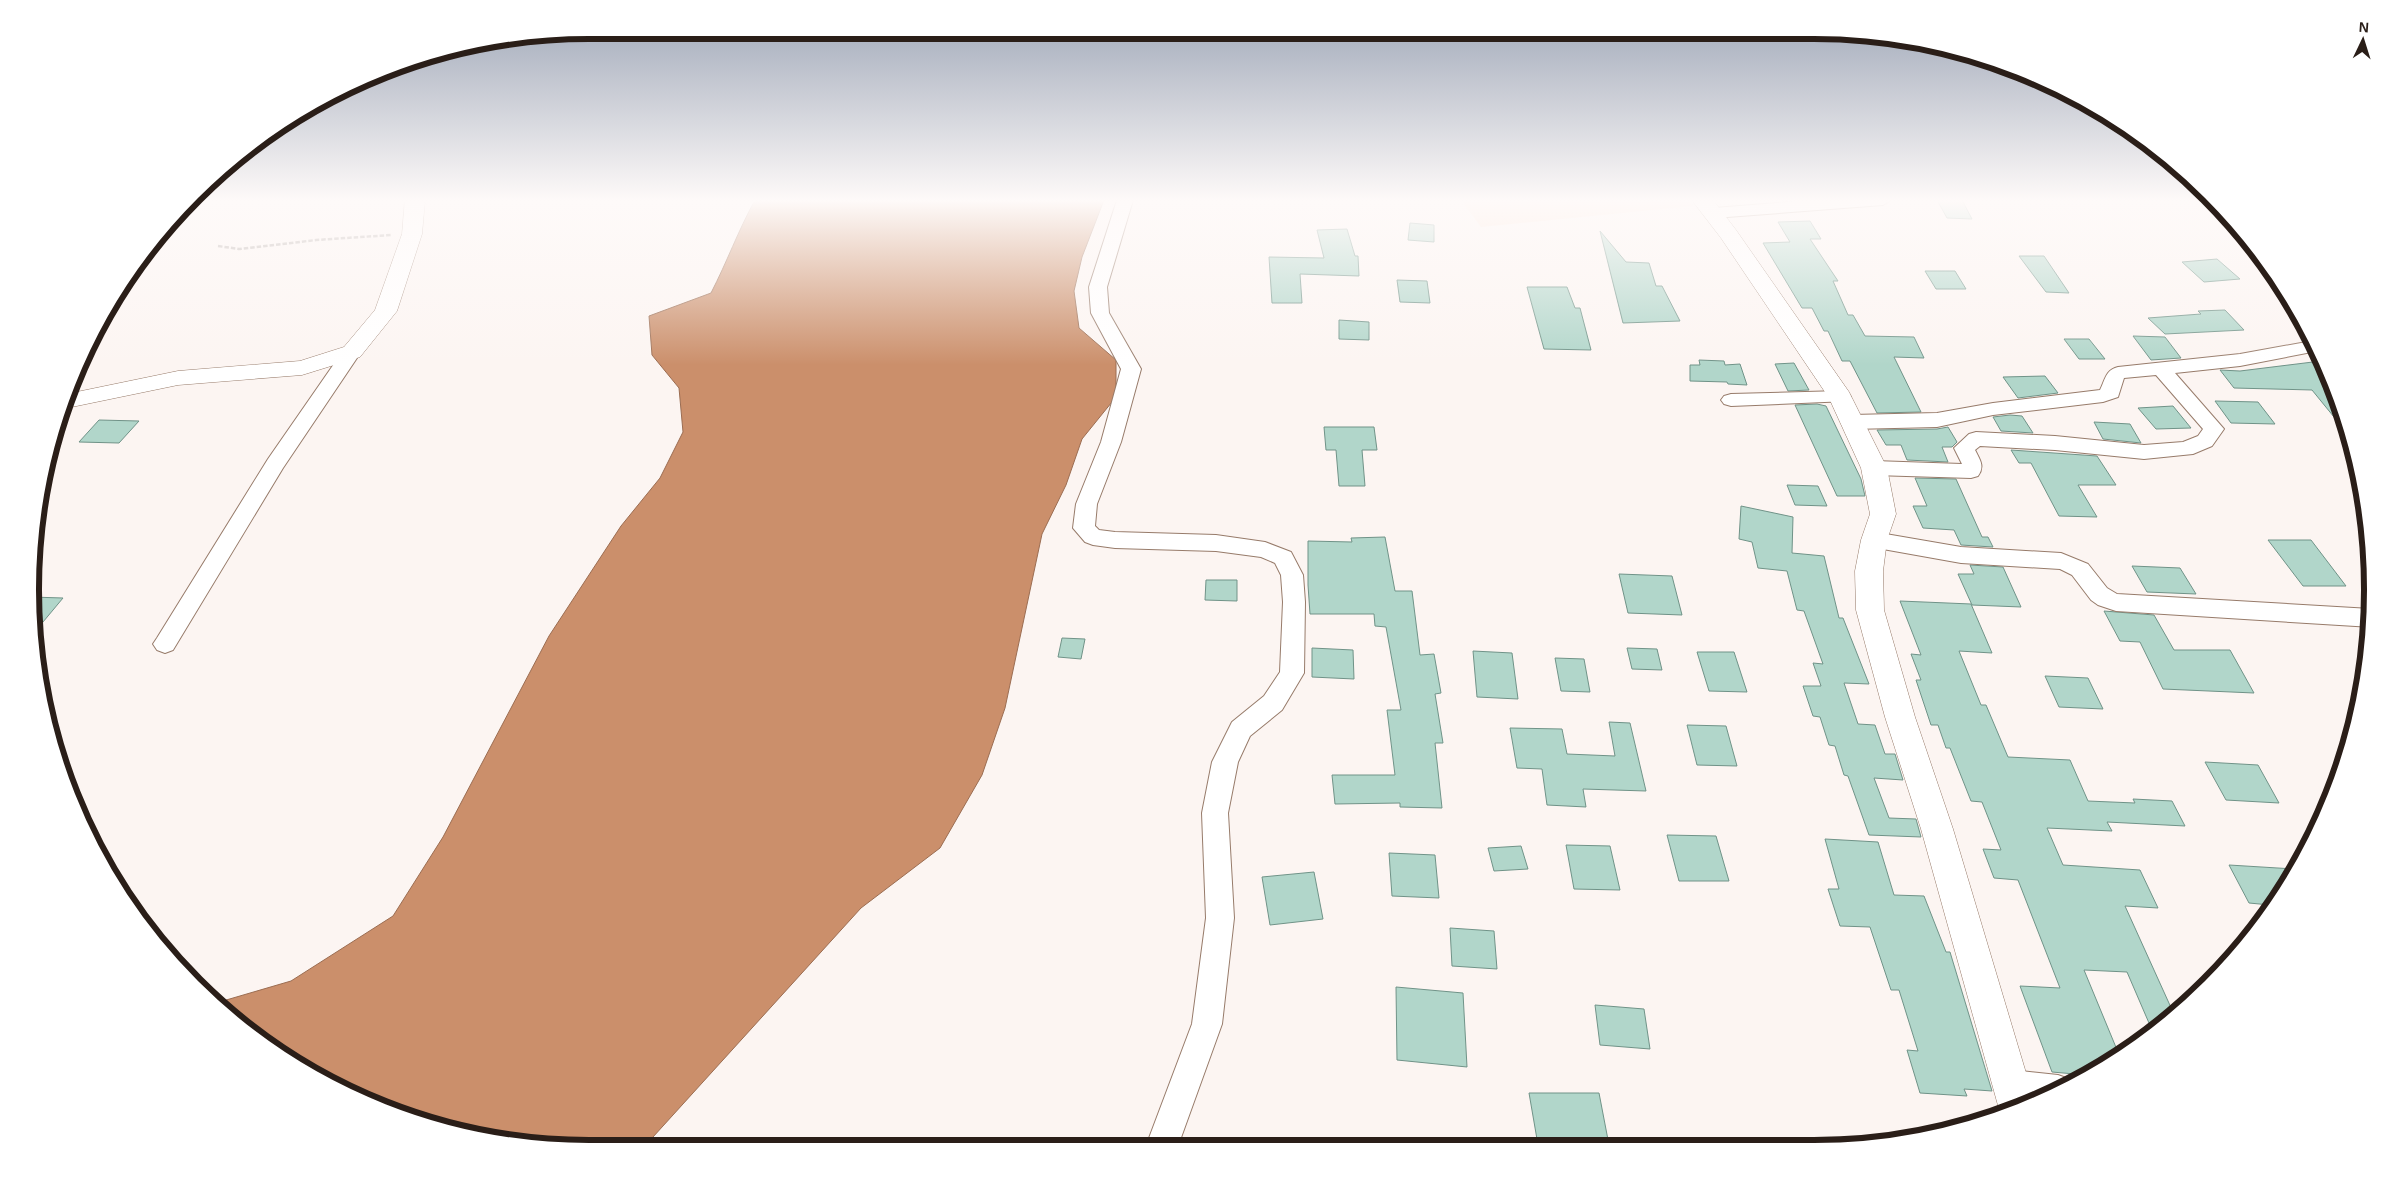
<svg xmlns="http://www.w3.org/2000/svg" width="2403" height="1179" viewBox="0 0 2403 1179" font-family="Arial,sans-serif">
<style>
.built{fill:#fde5d7}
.water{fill:#cb8f6b;stroke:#9b6d52}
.building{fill:#b1d6ca;stroke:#709388}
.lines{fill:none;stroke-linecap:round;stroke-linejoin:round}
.minor-casing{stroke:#977b6a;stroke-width:2}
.major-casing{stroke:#977b6a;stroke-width:1}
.path{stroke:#b0a8a4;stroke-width:2.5;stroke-dasharray:4.5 2;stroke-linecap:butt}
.minor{fill:#fff;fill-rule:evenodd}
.major{fill:#fff;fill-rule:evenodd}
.rim{fill:none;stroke:#2a1e18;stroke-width:6}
</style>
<rect width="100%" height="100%" fill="#fcf5f2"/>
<polygon class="built" points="1461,200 1687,200 1693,206 1481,227"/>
<path class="water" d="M755 200H1104L1082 257 1074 291 1079 328 1116 360V397L1082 439 1066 485 1042 534 1005 708 982 775 940 848 861 908 643 1148H553L445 1130 342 1091 278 1055 216 1003 291 981 393 916 443 837 549 636 621 526 660 478 683 432 679 388 652 355 649 316 711 293C727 262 738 231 755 200Z"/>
<g class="building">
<polygon points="1937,200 1962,200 1972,219 1947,218"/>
<polygon points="1810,221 1821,239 1810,239 1838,281 1833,281 1848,315 1853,315 1865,336 1914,337 1924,358 1894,357 1921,412 1877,413 1850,361 1842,361 1828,331 1824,331 1812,308 1802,308 1763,243 1790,242 1778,222"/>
<polygon points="1410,223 1434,225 1434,242 1408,240"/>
<polygon points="1347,229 1355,256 1358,256 1359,276 1300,274 1302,303 1272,303 1269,257 1324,258 1317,230"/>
<polygon points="1600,231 1626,262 1649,263 1656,286 1662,286 1680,321 1623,323"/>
<polygon points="2019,256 2044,256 2069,293 2046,292"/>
<polygon points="2217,259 2240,279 2204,282 2182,262"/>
<polygon points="1925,271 1955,271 1966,289 1936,289"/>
<polygon points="1397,280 1427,281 1430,303 1400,302"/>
<polygon points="1527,287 1567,287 1575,308 1580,308 1591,350 1544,349"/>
<polygon points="2225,310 2244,330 2165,334 2148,318 2201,314 2198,311"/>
<polygon points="1339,320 1369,322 1369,340 1339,339"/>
<polygon points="2133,336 2165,337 2181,358 2151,360"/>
<polygon points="2064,339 2089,339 2105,359 2079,359"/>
<polygon points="1699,360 1724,361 1725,365 1740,364 1747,385 1728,384 1727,382 1690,381 1690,365 1700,365"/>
<polygon points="2321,361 2343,409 2347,433 2312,390 2234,388 2220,370 2240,371"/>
<polygon points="1794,363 1809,390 1788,391 1775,364"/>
<polygon points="2045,376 2058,393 2018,398 2003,377"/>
<polygon points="2215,401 2258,402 2275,424 2231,423"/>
<polygon points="1817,404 1826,406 1861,479 1865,496 1837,496 1795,405"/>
<polygon points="2173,406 2191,428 2156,429 2138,408"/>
<polygon points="2010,415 2022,416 2033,433 2001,431 1993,417"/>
<polygon points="99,420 139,421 119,443 79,442"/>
<polygon points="2094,422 2130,424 2141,443 2103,439"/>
<polygon points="1324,427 1374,427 1377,450 1362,450 1365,486 1339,486 1336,450 1326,450"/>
<polygon points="1948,427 1957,442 1952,447 1942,447 1948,462 1907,460 1901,445 1886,445 1877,430 1937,429"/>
<polygon points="2011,450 2097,456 2116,485 2078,485 2097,517 2059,516 2031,463 2019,463"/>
<polygon points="1915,478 1956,479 1982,537 1988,537 1993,547 1961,545 1954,530 1923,528 1913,506 1927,506"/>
<polygon points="1787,485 1818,486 1827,506 1795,505"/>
<polygon points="1741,506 1793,517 1792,553 1824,556 1839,618 1843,618 1869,684 1844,683 1858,724 1875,725 1885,754 1895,754 1903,780 1874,778 1889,818 1916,819 1921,837 1869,835 1848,776 1844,775 1835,746 1829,745 1820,717 1813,716 1803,686 1821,686 1813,663 1823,664 1804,611 1797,610 1787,571 1758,568 1752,542 1739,539"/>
<polygon points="1385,537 1395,591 1412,591 1420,655 1434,654 1441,693 1435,694 1443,743 1435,743 1442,808 1400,807 1400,803 1335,804 1332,775 1395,775 1387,710 1401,710 1386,627 1375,626 1374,614 1310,614 1308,585 1308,541 1352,542 1351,538"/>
<polygon points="2268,540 2311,540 2346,586 2303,586"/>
<polygon points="1970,565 2003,567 2021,607 1972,605 1958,574 1974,574"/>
<polygon points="2132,566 2180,568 2196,594 2147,592"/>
<polygon points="1619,574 1672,576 1682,615 1628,613"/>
<polygon points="1206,580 1237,580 1237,601 1205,600"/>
<polygon points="31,597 63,598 33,634 31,611"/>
<polygon points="1900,601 1971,604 1992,653 1959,651 1981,705 1986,705 2008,757 2070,760 2088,801 2135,803 2133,799 2172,801 2185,826 2107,822 2112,831 2047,828 2063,865 2140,870 2158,908 2125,906 2173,1012 2152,1030 2127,972 2084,970 2120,1057 2086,1075 2052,1072 2020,986 2060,988 2018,880 1994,878 1983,849 2001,850 1982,802 1971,801 1950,748 1946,748 1938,725 1931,725 1916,680 1921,680 1911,654 1921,655"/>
<polygon points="2104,611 2154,615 2174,650 2230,650 2254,693 2163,689 2140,642 2120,641"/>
<polygon points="1062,638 1085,639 1081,659 1058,657"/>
<polygon points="1312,648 1353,650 1354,679 1312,677"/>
<polygon points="1627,648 1657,649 1662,670 1632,669"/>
<polygon points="1473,651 1512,653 1518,699 1477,697"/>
<polygon points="1697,652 1734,652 1747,692 1709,691"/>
<polygon points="1555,658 1584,659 1590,692 1561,691"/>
<polygon points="2045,676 2088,678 2103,709 2059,707"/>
<polygon points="1609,722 1630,723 1646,791 1583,789 1586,807 1547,805 1542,769 1517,768 1510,728 1562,729 1567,754 1615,756"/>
<polygon points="1687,725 1726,726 1737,766 1697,765"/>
<polygon points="2205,762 2258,765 2279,803 2226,800"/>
<polygon points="1667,835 1716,836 1729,881 1679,881"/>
<polygon points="1825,839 1878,842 1894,895 1924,896 1946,952 1950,952 1992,1091 1964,1089 1967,1096 1920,1093 1907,1050 1918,1051 1899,990 1891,990 1870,927 1840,926 1828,889 1839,889"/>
<polygon points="1566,845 1610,846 1620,890 1574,889"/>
<polygon points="1521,846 1528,869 1494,871 1488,848"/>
<polygon points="1389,853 1435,855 1439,898 1392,896"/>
<polygon points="2229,865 2294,869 2270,905 2249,903"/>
<polygon points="1314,872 1323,919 1270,925 1262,877"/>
<polygon points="1450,928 1494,931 1497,969 1452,966"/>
<polygon points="1396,987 1463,993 1467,1067 1397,1060"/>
<polygon points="1595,1005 1644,1009 1650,1049 1600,1045"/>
<polygon points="1529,1093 1599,1093 1609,1145 1538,1145"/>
</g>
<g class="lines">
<defs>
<g id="minor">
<polygon points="1117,200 1133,200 1107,287 1109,313 1141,369 1121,442 1097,504 1095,526 1099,530 1115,532 1216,535 1265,542 1291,552 1303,575 1305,602 1304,673 1282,710 1250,736 1238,762 1228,813 1234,918 1222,1024 1178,1146 1146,1146 1192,1024 1206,918 1202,813 1212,762 1232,722 1264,696 1280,672 1283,602 1281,575 1275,563 1261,557 1216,551 1115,548 1093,545 1085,542 1073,528 1076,504 1101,442 1121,369 1091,313 1089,287"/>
<polygon points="1813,200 1891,200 1883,205 1714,218 1708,217 1706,213 1708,209 1714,208"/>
<path d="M2312 341 2317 351 2240 366 2175 373 2224 429 2212 446 2193 454 2144 459 2055 450 1980 446 1975 450C1980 460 1985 466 1978 476L1971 478 1874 475 1867 473 1864 468 1867 463 1874 461 1962 464 1954 448 1969 434 1976 432 2055 436 2144 445 2183 442 2198 436 2203 429 2156 375 2124 378 2118 397 2103 402 1993 415 1937 427 1852 429 1845 427 1842 422 1845 417 1852 415 1937 413 1993 403 2100 390C2105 381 2105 370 2118 367L2240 354Z"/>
<polygon points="352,346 359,348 361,352 283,468 173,650 165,653 157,650 153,644 157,638 268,459 345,348"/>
<polygon points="1841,391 1848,393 1851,397 1848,401 1731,406 1724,404 1721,400 1724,396 1731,394"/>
<polygon points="1874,532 1961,547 2061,553 2088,564 2107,588 2117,594 2371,609 2372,627 2116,611 2098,605 2091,600 2072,575 2060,569 1961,563 1866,546 1863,540 1866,534"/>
<path d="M2012 1070 2058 1075 2069 1079 2070 1083C2043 1098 2033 1109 2001 1096L1997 1085 2001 1074Z"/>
</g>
<g id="major">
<polygon points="405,200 425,200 422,234 397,311 360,357 302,375 178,385 62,409 67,394 178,371 300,361 344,347 375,310 402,234"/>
<polygon points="1692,200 1713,200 1736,230 1849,392 1887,468 1896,514 1887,540 1883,571 1884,610 1915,717 1953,829 2035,1103 2001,1114 1999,1109 1921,829 1885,717 1856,610 1855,571 1861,540 1870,514 1861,468 1829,398 1721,238"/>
</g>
</defs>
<use href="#minor" class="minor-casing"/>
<use href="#major" class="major-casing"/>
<polyline class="path" points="218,246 239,249 316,240 391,235"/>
<use href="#minor" class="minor"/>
<use href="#major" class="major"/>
</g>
<linearGradient id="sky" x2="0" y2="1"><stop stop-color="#9ca5b6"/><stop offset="0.55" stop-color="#fefaf9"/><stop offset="1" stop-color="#fefaf9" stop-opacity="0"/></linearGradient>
<rect width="2403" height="365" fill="url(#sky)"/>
<path d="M0 0H2403V1179H0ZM589 39H1814A550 550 0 0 1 2364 589V590A550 550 0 0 1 1814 1140H589A550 550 0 0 1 39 590V589A550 550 0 0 1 589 39Z" fill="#fff" fill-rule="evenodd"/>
<path class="rim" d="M589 39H1814A550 550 0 0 1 2364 589V590A550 550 0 0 1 1814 1140H589A550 550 0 0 1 39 590V589A550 550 0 0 1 589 39Z"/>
<g transform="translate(2363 40) rotate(4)" stroke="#ffffff" stroke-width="4" paint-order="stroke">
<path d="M0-4L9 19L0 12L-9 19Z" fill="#2a1e18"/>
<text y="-8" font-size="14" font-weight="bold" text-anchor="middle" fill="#2a1e18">N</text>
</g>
</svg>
